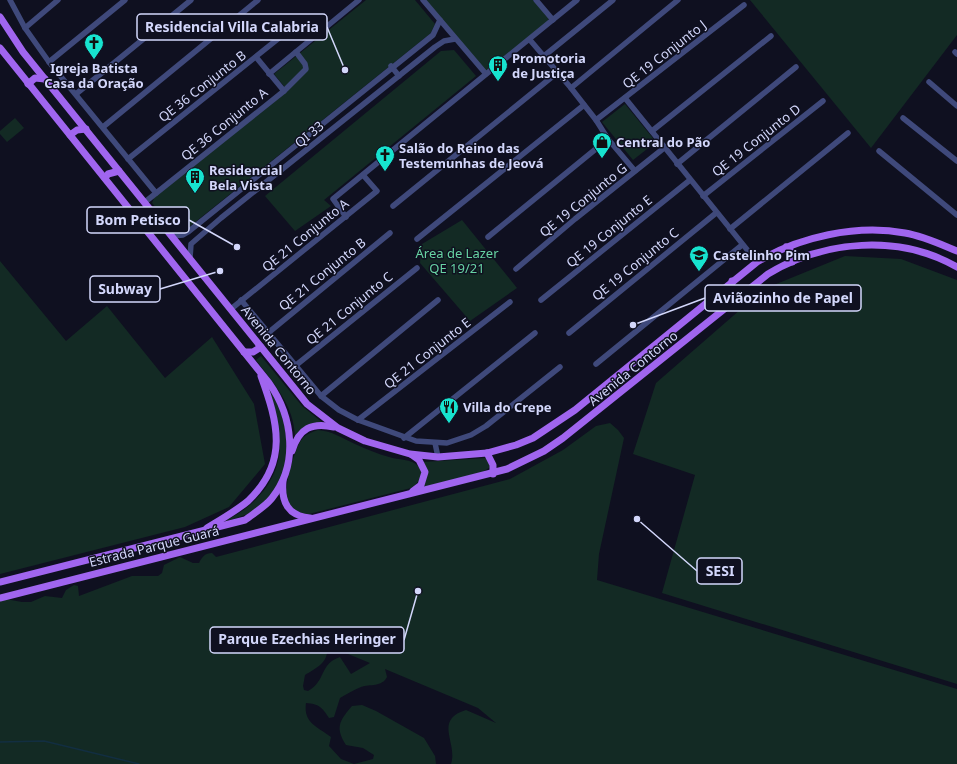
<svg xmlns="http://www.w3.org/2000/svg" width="957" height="764" viewBox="0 0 957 764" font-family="'Noto Sans',sans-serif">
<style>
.green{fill:#132a24;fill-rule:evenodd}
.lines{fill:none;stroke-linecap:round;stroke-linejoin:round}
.stream{stroke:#122e41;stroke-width:1.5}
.minor{stroke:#3f497b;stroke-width:5.5}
.major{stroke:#a065ef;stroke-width:7}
.labels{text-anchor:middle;stroke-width:3;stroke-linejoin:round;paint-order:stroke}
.street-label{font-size:13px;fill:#d3d7fb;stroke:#0f1020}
.poi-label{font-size:13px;font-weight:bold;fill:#d3d7fb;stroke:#0f1020;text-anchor:start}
.park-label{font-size:13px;fill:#67d3a3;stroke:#0f1020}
.leader{fill:none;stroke:#d3d7fb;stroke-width:1.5}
.callout-dot{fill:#d3d7fb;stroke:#0f1020;stroke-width:1.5}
.callout{fill:#0f1020;stroke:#d3d7fb;stroke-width:1.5}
.callout-label{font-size:14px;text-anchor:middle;font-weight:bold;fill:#d3d7fb}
</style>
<rect width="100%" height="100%" fill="#0f1020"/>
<g class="green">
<polygon points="366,0 415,0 435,24 431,33 189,227 180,232 174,229 152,203 154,198 288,91 274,74"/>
<polygon points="424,0 533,0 548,18 548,23 489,71 481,70"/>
<polygon points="750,0 957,0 957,35 871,148"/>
<polygon points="454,50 476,76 324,200 331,206 295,231 265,196 441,51"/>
<polygon points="625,104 656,142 633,160 602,122"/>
<polygon points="15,118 24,128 7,142 0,134 0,131"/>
<polygon points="462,220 517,288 470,321 420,263 422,244"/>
<polygon points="845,256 901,259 957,280 957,684 662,593 695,475 633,454 656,383 764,289"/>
<polygon points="0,261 66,341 107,306 165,378 212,337 254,404 265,464 229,507 185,527 0,574"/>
<path d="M261 356 302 406 323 423 295 437C294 405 274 384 256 360Z"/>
<path d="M268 389C293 420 294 477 263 505 252 514 237 518 224 522 232 517 242 512 250 505 289 470 284 434 268 389Z"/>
<path d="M610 423 618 430 624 438 599 554 597 580 957 689V764H451C458 743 433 720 466 710L496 723 478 708 385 669 387 677C382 687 370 684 361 687 353 690 347 694 340 698L334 717 329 718C322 707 319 704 306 703 303 724 319 727 331 737L329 746 341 759 354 764 373 759 374 755 363 748 346 745C335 728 339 721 352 706L362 705 376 711 424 738 435 756 436 764H0V598L22 602H31L45 596 62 598 66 590 74 585 78 586 79 596 132 576H158L162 573 164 565 180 557 193 563H199C202 557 205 553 212 553L216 557 510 479 563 450 596 426ZM326 645 370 663 351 674 340 657C319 664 327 680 308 691L304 690 303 686 305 675C317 668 331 661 326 645Z"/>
<path d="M318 430C332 431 342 438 355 444 366 449 378 454 389 457 398 460 412 459 418 466 426 474 418 484 411 488L309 514H298C294 510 289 506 287 502 283 490 294 449 302 439 306 434 312 432 318 430Z"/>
<polygon points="486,458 489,460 490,467 483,472 423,487 428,473 423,462"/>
</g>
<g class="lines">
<polyline class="stream" points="0,742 44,741 139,764"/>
<g class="minor">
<polyline points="10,0 25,28 49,62 156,193"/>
<polyline points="423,0 486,74"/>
<polyline points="536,0 553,20"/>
<polyline points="25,28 58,0"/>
<polyline points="530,40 571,88 596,120 608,139 635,171"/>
<polyline points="955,52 957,54"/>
<polyline points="544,56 613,0"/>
<polyline points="49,62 125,0"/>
<polyline points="391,66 399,76"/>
<polyline points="269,74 359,0"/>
<polyline points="929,82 957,106"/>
<polyline points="571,88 678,0"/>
<polyline points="284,91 306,69 305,64 296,52"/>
<polyline points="76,94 191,0"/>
<polyline points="625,98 757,262"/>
<polyline points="903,118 957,161"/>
<polyline points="596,120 744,5"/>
<polyline points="103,127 258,0"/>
<polyline points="652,131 771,36"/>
<polyline points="879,151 957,215"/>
<polyline points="128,159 289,30"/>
<polyline points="677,164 796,67"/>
<polyline points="703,196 823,101"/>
<polyline points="145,202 284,91 256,57"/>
<polyline points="393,206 558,72"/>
<polyline points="346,217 333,199 577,0"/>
<polyline points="730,229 848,133"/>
<polyline points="172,236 183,235 188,232 433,35 440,20"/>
<polyline points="488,237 608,139"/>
<polyline points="417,239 584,105"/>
<polyline points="190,258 191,244 221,218 435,47 444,41 455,39"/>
<polyline points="516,269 575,219 664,148"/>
<polyline points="241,300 321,396 339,410 358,420 416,441 447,443 471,435 486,426 560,367"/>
<polyline points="541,300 690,180"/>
<polyline points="231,309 377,191 363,175"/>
<polyline points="268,333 390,233"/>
<polyline points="569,333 716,213"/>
<polyline points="596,364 742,245"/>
<polyline points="295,366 417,268"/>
<polyline points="321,396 438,300"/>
<polyline points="358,420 510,302"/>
<polyline points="404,438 535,333"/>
<polyline points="435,443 438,457"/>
</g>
<g class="major">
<path d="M0 17 23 52 307 404 338 428 365 441 410 454 438 457 487 453 516 445 533 438 575 410 757 262C799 237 856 224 905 233 923 236 940 244 957 251"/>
<path d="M0 48 269 383C293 417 299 464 272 498 265 507 254 513 245 520L0 582"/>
<polyline points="28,84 35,78 45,79"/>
<polyline points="70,135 77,130 86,129"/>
<polyline points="105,178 108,174 119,171"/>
<polyline points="786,247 792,252 792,262"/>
<polyline points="732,281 731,291 734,294 740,295"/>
<polyline points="244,352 253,352 261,347"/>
<path d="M292 451C299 428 312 422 334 427"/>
<polyline points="487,453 493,465 493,474"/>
<polyline points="412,455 419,460 425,472 421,485 413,491"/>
<path d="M283 481C281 502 288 516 310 518"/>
<path d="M207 528C220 520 236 511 248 501 289 462 278 423 261 376"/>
<path d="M0 598 507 469 544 451 563 438 768 274C824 240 899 234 957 267"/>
</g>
</g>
<defs>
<symbol id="church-pin" viewBox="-11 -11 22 30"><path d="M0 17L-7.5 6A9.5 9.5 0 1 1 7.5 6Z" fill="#17e3cf" stroke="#0f1020"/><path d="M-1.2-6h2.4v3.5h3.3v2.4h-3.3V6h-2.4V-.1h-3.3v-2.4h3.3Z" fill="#111"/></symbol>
<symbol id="building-pin" viewBox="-11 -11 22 30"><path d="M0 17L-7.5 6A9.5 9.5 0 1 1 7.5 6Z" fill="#17e3cf" stroke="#0f1020"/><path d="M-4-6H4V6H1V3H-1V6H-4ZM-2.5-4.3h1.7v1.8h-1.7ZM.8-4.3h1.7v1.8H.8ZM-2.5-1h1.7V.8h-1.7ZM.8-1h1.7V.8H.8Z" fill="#111"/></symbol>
<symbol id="shop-pin" viewBox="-11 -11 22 30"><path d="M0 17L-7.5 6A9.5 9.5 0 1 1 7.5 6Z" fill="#17e3cf" stroke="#0f1020"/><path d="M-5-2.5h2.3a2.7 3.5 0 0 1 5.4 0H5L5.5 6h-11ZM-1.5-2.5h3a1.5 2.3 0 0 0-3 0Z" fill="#111"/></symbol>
<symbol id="school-pin" viewBox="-11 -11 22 30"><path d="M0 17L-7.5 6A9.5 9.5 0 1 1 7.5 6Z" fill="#17e3cf" stroke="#0f1020"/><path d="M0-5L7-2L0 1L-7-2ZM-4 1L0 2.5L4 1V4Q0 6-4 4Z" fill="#111"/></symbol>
<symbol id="restaurant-pin" viewBox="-11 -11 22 30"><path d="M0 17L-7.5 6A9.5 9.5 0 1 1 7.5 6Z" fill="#17e3cf" stroke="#0f1020"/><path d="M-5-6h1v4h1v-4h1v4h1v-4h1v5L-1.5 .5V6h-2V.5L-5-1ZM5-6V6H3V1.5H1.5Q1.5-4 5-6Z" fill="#111"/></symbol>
</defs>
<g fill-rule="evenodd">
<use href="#church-pin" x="83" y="32" width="22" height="30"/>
<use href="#building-pin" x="487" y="54" width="22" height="30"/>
<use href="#shop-pin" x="591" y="131" width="22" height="30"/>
<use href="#church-pin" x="374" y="144" width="22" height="30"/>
<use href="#building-pin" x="184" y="166" width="22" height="30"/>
<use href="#school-pin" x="688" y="244" width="22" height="30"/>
<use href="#restaurant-pin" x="438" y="396" width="22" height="30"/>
</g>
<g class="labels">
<g class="street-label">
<text transform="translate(664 54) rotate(-38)" y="5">QE 19 Conjunto J</text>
<text transform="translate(202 86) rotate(-38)" y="5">QE 36 Conjunto B</text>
<text transform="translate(224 124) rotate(-39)" y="5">QE 36 Conjunto A</text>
<text transform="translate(309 134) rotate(-39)" y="5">QI 33</text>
<text transform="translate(756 140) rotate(-38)" y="5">QE 19 Conjunto D</text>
<text transform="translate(583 200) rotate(-39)" y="5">QE 19 Conjunto G</text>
<text transform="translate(609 231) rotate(-39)" y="5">QE 19 Conjunto E</text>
<text transform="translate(305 235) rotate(-39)" y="5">QE 21 Conjunto A</text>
<text transform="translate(635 264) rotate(-39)" y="5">QE 19 Conjunto C</text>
<text transform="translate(322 274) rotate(-39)" y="5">QE 21 Conjunto B</text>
<text transform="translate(349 308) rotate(-39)" y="5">QE 21 Conjunto C</text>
<text transform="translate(279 350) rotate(51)" y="5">Avenida Contorno</text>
<text transform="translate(427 353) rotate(-38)" y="5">QE 21 Conjunto E</text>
<text transform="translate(633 368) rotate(-39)" y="5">Avenida Contorno</text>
<text transform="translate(154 546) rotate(-14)" y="5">Estrada Parque Guará</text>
</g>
<g class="poi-label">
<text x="512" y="63">Promotoria<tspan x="512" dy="15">de Justiça</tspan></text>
<text x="94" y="73" text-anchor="middle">Igreja Batista<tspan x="94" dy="15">Casa da Oração</tspan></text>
<text x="616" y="147">Central do Pão</text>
<text x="399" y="153">Salão do Reino das<tspan x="399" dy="15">Testemunhas de Jeová</tspan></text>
<text x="209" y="175">Residencial<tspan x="209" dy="15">Bela Vista</tspan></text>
<text x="713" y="260">Castelinho Pim</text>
<text x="463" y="412">Villa do Crepe</text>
</g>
<g class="park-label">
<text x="457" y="258">Área de Lazer<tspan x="457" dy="15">QE 19/21</tspan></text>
</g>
</g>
<path class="leader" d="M345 70L327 27M237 247L189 220M220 271L160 289M633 325L705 298M637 519L697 571M418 591L404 640"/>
<g class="callout-dot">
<circle cx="345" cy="70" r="4"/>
<circle cx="237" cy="247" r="4"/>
<circle cx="220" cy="271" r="4"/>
<circle cx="633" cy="325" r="4"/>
<circle cx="637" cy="519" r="4"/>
<circle cx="418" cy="591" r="4"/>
</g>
<g class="callout">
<rect x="137" y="14" width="190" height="26" rx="4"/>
<rect x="87" y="207" width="102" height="26" rx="4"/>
<rect x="90" y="276" width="70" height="26" rx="4"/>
<rect x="705" y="285" width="156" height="26" rx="4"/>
<rect x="697" y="558" width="45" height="26" rx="4"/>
<rect x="210" y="627" width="194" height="26" rx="4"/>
</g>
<g class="callout-label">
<text x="232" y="32">Residencial Villa Calabria</text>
<text x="138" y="225">Bom Petisco</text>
<text x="125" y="294">Subway</text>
<text x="783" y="303">Aviãozinho de Papel</text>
<text x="720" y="576">SESI</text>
<text x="307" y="644">Parque Ezechias Heringer</text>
</g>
</svg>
